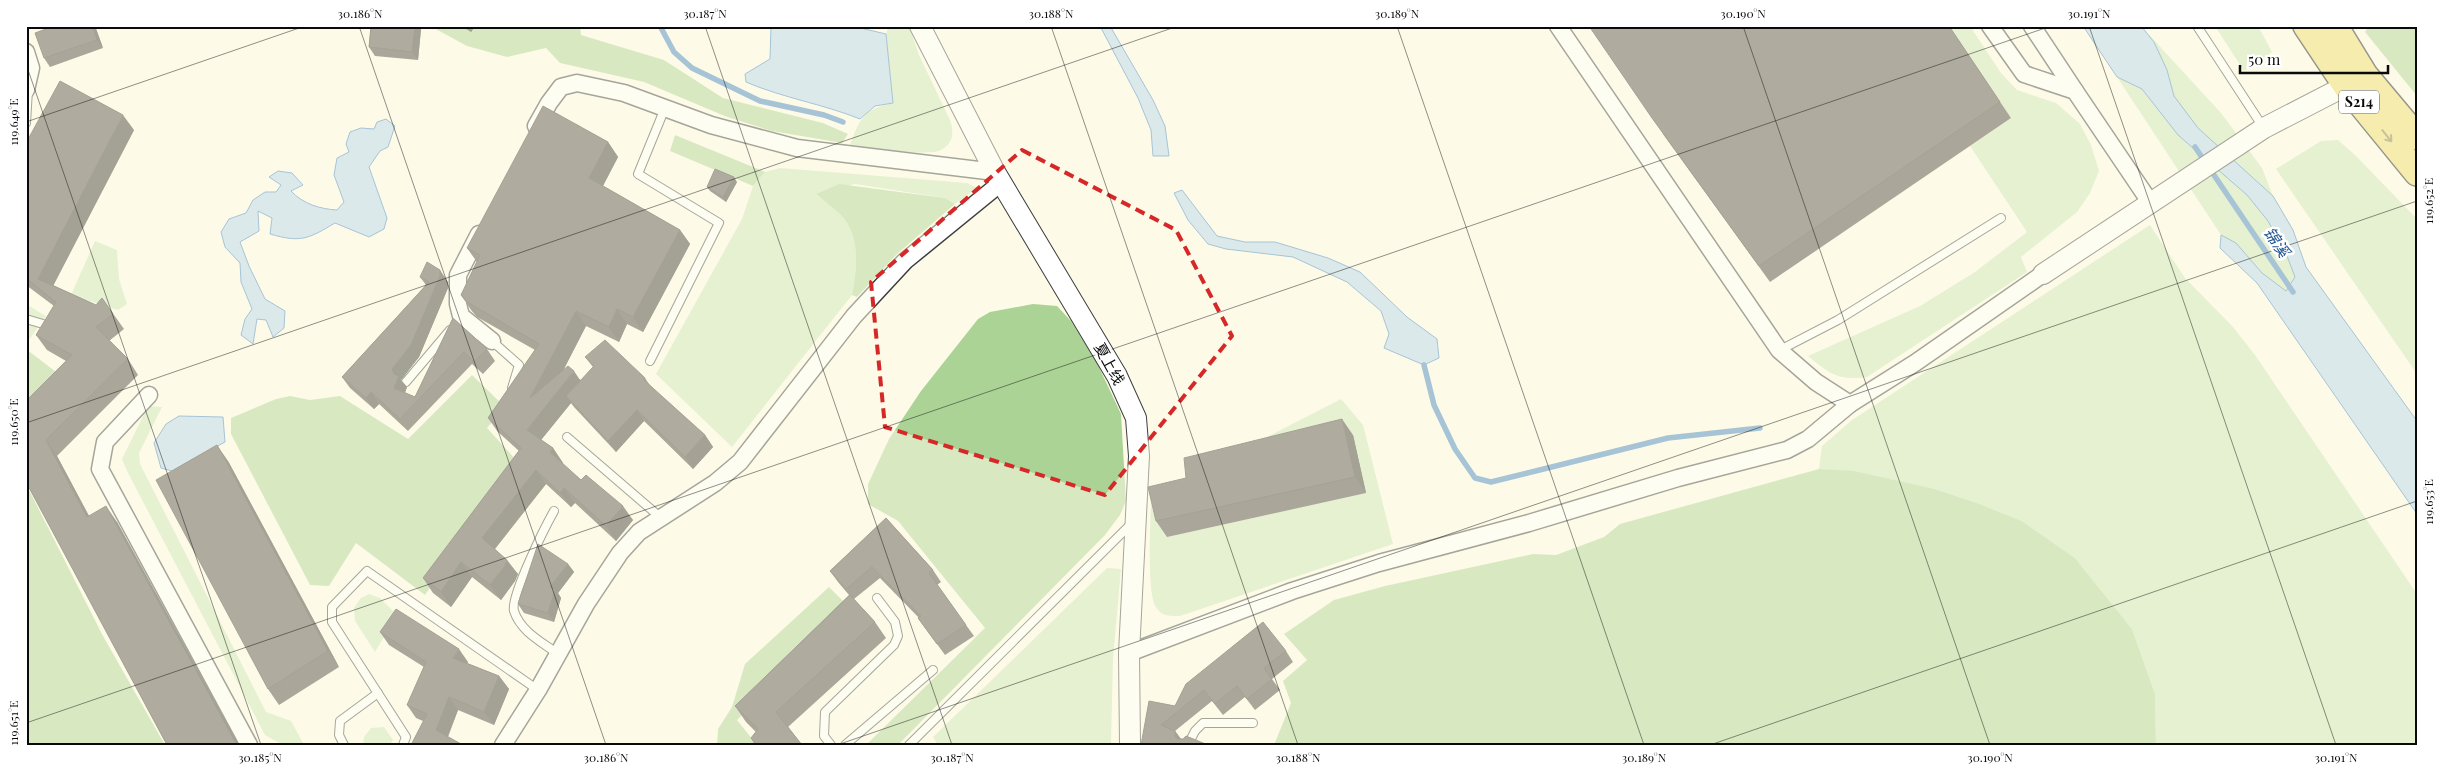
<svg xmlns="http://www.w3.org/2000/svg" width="2443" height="771" viewBox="0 0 2443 771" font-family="'Playfair Display','Noto Sans SC',serif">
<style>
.green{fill:#c9e4b6}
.forest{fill:#abd396}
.water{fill:#b1d2f0;stroke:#3e80c1}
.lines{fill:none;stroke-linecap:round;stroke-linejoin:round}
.stream{stroke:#3e80c1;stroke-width:5.5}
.service-casing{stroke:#3d3d3d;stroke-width:10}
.minor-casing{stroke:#3d3d3d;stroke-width:19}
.tertiary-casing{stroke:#3d3d3d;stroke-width:22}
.primary-casing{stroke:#1b1b1b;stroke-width:28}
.service{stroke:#fff;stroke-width:8}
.minor{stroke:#fff;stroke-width:16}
.tertiary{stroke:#fff;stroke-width:20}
.primary{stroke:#edda68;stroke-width:25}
.wall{fill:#46413d}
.shaded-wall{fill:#393532}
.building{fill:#514c47;stroke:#393532}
.oneway{stroke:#877c3e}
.marked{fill:none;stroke:#d62828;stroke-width:4;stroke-dasharray:10 6;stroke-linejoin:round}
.ticks{fill:none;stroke:#0a0a0a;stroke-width:1;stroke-opacity:0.45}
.labels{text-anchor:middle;stroke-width:5;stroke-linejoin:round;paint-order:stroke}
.shield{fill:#fff;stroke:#545454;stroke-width:1}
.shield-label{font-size:14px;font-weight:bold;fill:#0a0a0a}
.street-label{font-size:15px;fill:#0a0a0a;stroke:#fff}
.water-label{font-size:16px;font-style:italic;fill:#1f538f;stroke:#fff}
.neatline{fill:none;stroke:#0a0a0a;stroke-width:2}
.ticks-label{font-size:12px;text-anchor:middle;fill:#0a0a0a}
</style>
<rect width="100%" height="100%" fill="#fdfbe8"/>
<g class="green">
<path d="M889 26H909L919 55 950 120C954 132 954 143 941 150 928 157 867 147 850 145 860 118 864 109 893 103L886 34Z"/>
<path d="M1949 26H1970L2001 73 2017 90 2056 103 2080 124 2091 145 2099 171 2090 193 2077 212 2021 257 2027 272 1867 377C1838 381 1830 374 1808 356L1920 306 1975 272 2027 232 1970 146 2011 118Z"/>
<polygon points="2141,26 2221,113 2262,168 2273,196 2198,128 2174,96 2167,70 2154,42"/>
<polygon points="2215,26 2258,26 2272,52 2244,71"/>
<polygon points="2117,77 2142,89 2178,135 2247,195 2268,221 2287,256 2295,277 2286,291 2262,273 2236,243 2221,235"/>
<polygon points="2338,140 2355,155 2417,219 2417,374 2276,169 2321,141"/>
<path d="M780 168 967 183 977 188 955 204 945 198 855 184 816 195C824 201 833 207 840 214 861 235 857 269 852 295L732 447 656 374 742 219 753 186 765 172Z"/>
<polygon points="2150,225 2185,278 2233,327 2255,355 2417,594 2417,745 2156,745 2155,694 2132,629 2075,558 2022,521 1977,503 1935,489 1860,473 1819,469 1822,446 1852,420"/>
<polygon points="95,241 117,250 119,279 127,304 118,310 71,295"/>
<polygon points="26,304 46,316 26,344"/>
<path d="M1341 399 1363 425 1393 544 1180 616C1170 616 1162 617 1156 607 1146 592 1151 519 1151 497Z"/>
<polygon points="148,406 162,407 139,453 140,464 266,712 291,721 304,745 283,745 265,735 128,473 122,459"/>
<polygon points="1107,568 1121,569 1113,659 1111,745 938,745 933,737"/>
<polygon points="369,594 380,598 397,615 375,652 355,621 354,608 361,598"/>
<polygon points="384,727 393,740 390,745 363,745 364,737 371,728"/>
</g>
<g class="forest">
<polygon points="430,26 580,26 581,35 664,60 723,98 823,123 848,134 842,143 772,131 727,117 644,82 560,63 546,48 507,57 467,46"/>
<polygon points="2369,26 2417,26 2417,96 2365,32"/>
<polygon points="675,135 765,172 753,186 670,151"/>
<path d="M839 184 945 198 955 204 897 254 857 297 852 295C857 269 861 235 840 214 833 207 823 201 816 194Z"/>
<polygon points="1033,304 1057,306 1071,321 1097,363 1121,414 1126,501 1120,515 1105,535 898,745 866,745 985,628 898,521 868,504 868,484 889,439 921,391 978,319 990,312"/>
<polygon points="26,349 68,381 26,423"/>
<polygon points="472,375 505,407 487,428 517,461 425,595 356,543 329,586 310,585 231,434 231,418 276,399 290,396 310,400 340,396 408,439"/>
<polygon points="1819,469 1854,471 1935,489 1977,503 2022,521 2075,558 2132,629 2155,694 2156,745 1274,745 1291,703 1283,681 1307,660 1284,634 1334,600 1385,586 1533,554 1556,555 1604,537 1620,524"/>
<polygon points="26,484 103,636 165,745 26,745"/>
<polygon points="829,587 850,608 737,720 757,745 717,745 718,729 732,707 745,664"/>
</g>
<g class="water">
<path d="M771 26H852L886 34 893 103 875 106 860 119C823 104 783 98 746 82L745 74 770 59Z"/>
<polygon points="1100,26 1110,26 1153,100 1165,126 1169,156 1153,156 1151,130 1138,98"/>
<polygon points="2083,26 2141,26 2154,42 2167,70 2174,96 2198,128 2273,196 2293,230 2306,267 2417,421 2417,514 2257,283 2220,248 2221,235 2236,243 2262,273 2286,291 2295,277 2287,256 2268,221 2247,195 2178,135 2142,89 2117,77"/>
<path d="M386 119 395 126 388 147 380 151 369 167 387 218 384 229 369 237 335 223C308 239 301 243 270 234L272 218 258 211 259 231 240 242 249 266 265 299 285 311 284 328 273 337 266 320 257 319 253 344 241 335 245 319 252 309 241 282 240 263 225 247 221 232 229 219 246 213 253 200 265 192H276L281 185 269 177 278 171 292 173 303 185 291 191C303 204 320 209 337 210L344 202 334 175 337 158 349 152 346 144 350 132 361 128 374 129 377 122Z"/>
<polygon points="1182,190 1217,236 1245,242 1275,242 1328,258 1360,272 1407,317 1437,339 1439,358 1424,365 1384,348 1389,334 1381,311 1347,282 1293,257 1226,249 1208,244 1188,220 1174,193"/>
<polygon points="179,416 223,417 225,442 172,471 161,468 154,443 166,424"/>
</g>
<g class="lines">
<g class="stream">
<polyline points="660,26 674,52 692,68 760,101 824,115 843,122"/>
<polyline points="2195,147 2293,292"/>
<polyline points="1424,365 1434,405 1455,449 1475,478 1491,482 1668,438 1760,428"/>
</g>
<defs>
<g id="service">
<polyline points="2197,26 2263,127"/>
<polyline points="26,123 28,90"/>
<polyline points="26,319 43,324"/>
<polyline points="492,341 519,365 512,388"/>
<polyline points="1780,350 1838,320 2001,218"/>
<polyline points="650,361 719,223 638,174 665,108"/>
<polyline points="406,382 450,330"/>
<polyline points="567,437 660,517"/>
<path d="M554 511C545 527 510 597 514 611 521 632 542 642 558 654"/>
<polyline points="344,745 339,735 340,721 378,693"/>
<polyline points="403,745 406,737 332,622 332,607 367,571 538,690"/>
<polyline points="831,745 824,736 825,712 894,645 898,636 895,622 877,598"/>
<polyline points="845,745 933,670"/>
<polyline points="909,745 1133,522"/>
<polyline points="1188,745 1195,731 1203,723 1253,723"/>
</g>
<g id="minor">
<polyline points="1558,26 1779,350 1816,382 1850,404 1915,363 2043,274"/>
<polyline points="1990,26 2024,74 2075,91 2150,202"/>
<polyline points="2032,26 2075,91"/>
<polyline points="26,52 31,68 26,90"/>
<polyline points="536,126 549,103 561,87 577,83 624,93 711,125 797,148 995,172"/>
<polyline points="479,234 458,275 458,304 461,316 492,341"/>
<polyline points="149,395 105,442 100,469 249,745"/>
<polyline points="1129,653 1292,591 1379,563 1529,523 1678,478 1787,450 1808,439 1850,404"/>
<polyline points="503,745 538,690 586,604 620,553 639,532 715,483 740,462 854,316 905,261 1002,182"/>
</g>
<g id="tertiary">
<polyline points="920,26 995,172 1117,376 1136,418 1139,456 1129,653 1130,745"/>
<polyline points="2043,274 2264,128 2359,79"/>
</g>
<g id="primary">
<polyline points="2306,26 2346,86 2417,173"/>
<polyline points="2335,26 2365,75 2417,137"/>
</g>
</defs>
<use href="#service" class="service-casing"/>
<use href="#minor" class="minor-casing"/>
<use href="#tertiary" class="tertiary-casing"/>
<use href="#primary" class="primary-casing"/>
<use href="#service" class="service"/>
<use href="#minor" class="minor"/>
<use href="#tertiary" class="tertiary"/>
<use href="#primary" class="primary"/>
</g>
<g class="wall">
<polygon points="95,26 103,48 50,67 44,58"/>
<polygon points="371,26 419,26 421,29 418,60 375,56 369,47"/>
<polygon points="461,26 475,26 471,32"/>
<polygon points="1949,26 2011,118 1770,282 1663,134"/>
<polygon points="134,130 53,285 96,305 102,298 124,329 109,341 128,359 138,375 57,456 89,516 117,522 239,745 167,745 26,482 66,361 47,350 36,335 54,306 26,285 26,143"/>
<polygon points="608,142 618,157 603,186 680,230 690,244 643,332 627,324 619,342 586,326 563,371 581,380 593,367 585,357 645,378 651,387 705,435 713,447 693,469 644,421 616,452 574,407 571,403 541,440 553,448 563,463 562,464 581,480 633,520 616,541 575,503 571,507 546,484 495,549 518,574 515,581 501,600 472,577 451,607 433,593 423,578 519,451 498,432 488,418 535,350 477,317 471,310 461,295 477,262 467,248"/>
<polygon points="737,182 726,202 710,191 707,187"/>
<polygon points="420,277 448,282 448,288 419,357 401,380 407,387 405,393 415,397 453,318 487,349 495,361 483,374 472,364 408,431 379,404 374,409 350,388 342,377 426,285"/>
<polygon points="1353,435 1366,493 1167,537 1156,521 1186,478"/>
<polygon points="228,461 339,667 279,705 268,689"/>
<polygon points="886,518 933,570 941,582 937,585 974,636 945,655 918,618 919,618 880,578 854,599 875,622 886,638 788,727 802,745 755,745 751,738 756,732 746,722 735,706 849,595 838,582 830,571"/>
<polygon points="568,564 574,572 558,593 561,598 554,622 524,613 518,604"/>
<polygon points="380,632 468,662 467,663 499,676 509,689 494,725 458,710 448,737 423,721 416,718 407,705 424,667 389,645"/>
<polygon points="1286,651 1293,662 1272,679 1280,690 1255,710 1245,697 1223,715 1212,701 1175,731 1181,739 1208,745 1141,745 1175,706 1186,684"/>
</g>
<g class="shaded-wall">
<polygon points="92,26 95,26 103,48 97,40"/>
<polygon points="415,26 419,26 421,29 418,60 412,52"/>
<polygon points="467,26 475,26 471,32"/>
<polygon points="123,115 134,130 49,294 38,279"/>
<polygon points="608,142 618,157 599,193 589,178"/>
<polygon points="734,177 737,182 726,202 723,197"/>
<polygon points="680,230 690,244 643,332 633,317"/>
<polygon points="440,270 448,282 448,288 419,357 401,380 407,387 402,399 394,388 394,374 392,369"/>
<polygon points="617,309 627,324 619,342 609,327"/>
<polygon points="576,311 586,326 541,413 574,371 584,386 566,396 571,403 537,445 527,430 530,398"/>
<polygon points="371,392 379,404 374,409 366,398"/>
<polygon points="637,410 644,421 616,452 608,441"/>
<polygon points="1342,419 1353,435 1366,493 1355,477"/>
<polygon points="705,435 713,447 693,469 685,457"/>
<polygon points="46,440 57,456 98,533 87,517"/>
<polygon points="217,445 228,461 339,667 328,651"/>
<polygon points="553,448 563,463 560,467 550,452"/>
<polygon points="536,470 546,484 492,552 482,538"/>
<polygon points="564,488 575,503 571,507 560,493"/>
<polygon points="106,506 117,522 239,745 237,745"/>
<polygon points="623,506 633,520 616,541 606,526"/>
<polygon points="507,560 518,574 515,581 501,600 490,585"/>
<polygon points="461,562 472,577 451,607 441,592"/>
<polygon points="568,564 574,572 558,593 561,598 554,622 548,613 550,587"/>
<polygon points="459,649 468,662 462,671 453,658"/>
<polygon points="499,676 509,689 494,725 484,712"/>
<polygon points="449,697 458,710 445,743 436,730"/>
<polygon points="1175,731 1183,742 1183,745 1175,737"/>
</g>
<g class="building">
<polygon points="54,26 92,26 97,40 44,58 35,33"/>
<polygon points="371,26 415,26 412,52 369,47"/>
<polygon points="1589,26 1949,26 2000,102 1759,266 1652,118"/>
<polygon points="60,81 123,115 38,279 96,305 102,298 113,314 96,327 128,359 46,440 87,517 106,506 237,745 167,745 26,482 26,401 72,355 36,335 56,302 26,278 26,143"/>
<polygon points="543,106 608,142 589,178 680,230 633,317 617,309 609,327 576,311 530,398 568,366 574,371 527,430 553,448 550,452 581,480 586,475 623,506 606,526 564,488 560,493 536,470 482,538 507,560 505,566 490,585 461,562 441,592 423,578 521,448 488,418 539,344 467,302 461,295 480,255 467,248"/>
<polygon points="715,169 734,177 723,197 707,187"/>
<polygon points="427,262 440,270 440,276 411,345 392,369 394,374 399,376 394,388 415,397 453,318 487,349 474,362 464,352 400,419 371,392 366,398 342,377 429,282 420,277"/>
<polygon points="605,340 645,378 644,380 705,435 685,457 637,410 608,441 566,396 594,366 585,357"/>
<polygon points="1342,419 1355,477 1156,521 1148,487 1186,478 1184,458"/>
<polygon points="217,445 328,651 268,689 156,480"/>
<polygon points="886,518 933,570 929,573 966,625 937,644 918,618 921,616 872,567 846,589 830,571"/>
<polygon points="538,544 568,564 550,587 555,590 548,613 518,604"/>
<polygon points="850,595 875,622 776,712 802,745 757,745 751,738 758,729 735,706"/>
<polygon points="396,609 459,649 453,658 499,676 484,712 449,697 436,730 461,744 460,745 411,745 427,714 407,705 426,662 380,632"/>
<polygon points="1263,622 1286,651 1264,668 1272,679 1247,699 1237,686 1215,704 1204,690 1161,725 1175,731 1175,737 1178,739 1183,739 1186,736 1208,745 1141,745 1149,701 1175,706 1186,684"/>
</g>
<defs><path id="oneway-shaft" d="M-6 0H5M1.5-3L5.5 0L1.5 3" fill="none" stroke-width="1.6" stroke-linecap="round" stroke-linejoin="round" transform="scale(1.25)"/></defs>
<use class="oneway" href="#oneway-shaft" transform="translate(2387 136) rotate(51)"/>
<path d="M0 0H2443V771H0ZM1022 150 1176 230 1232 336 1105 495 885 427 871 282Z" fill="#fdfbe8" fill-opacity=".55" fill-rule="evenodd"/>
<path class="marked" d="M1022 150 1176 230 1232 336 1105 495 885 427 871 282Z"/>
<path class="ticks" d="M359 26 606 745M705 26 952 745M1051 26 1298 745M1397 26 1644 745M1743 26 1990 745M2089 26 2336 745M26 64 261 745M26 122 305 26M26 423 1178 26M26 723 2051 26M837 745 2417 201M1710 745 2417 501"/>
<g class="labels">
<rect class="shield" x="2339" y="90.5" width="40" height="23" rx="4"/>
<g class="shield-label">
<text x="2359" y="107">S214</text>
</g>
<g class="street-label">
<text transform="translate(1109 364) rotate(61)" y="5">夏上线</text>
</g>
<g class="water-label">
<text transform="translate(2277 242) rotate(56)" y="6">锦溪</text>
</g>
</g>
<rect width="2443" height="771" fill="none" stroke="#ffffff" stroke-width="55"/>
<path d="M2240 65v8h148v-8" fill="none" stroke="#0a0a0a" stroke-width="2.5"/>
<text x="2248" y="65" font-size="15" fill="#0a0a0a" stroke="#ffffff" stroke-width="4" paint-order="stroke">50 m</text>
<rect x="28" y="28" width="2388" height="716" class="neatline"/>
<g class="ticks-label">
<text x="360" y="18">30.186°N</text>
<text x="705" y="18">30.187°N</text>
<text x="1051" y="18">30.188°N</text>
<text x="1397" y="18">30.189°N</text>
<text x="1743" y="18">30.190°N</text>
<text x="2089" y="18">30.191°N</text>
<text transform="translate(14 122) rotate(-90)" y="4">119.649°E</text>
<text transform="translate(2429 201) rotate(-90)" y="4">119.652°E</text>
<text transform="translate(14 422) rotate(-90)" y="4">119.650°E</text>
<text transform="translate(2429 502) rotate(-90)" y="4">119.653°E</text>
<text transform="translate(14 723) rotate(-90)" y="4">119.651°E</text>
<text x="260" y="762">30.185°N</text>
<text x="606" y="762">30.186°N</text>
<text x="952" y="762">30.187°N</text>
<text x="1298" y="762">30.188°N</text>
<text x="1644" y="762">30.189°N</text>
<text x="1990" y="762">30.190°N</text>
<text x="2336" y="762">30.191°N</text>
</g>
</svg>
